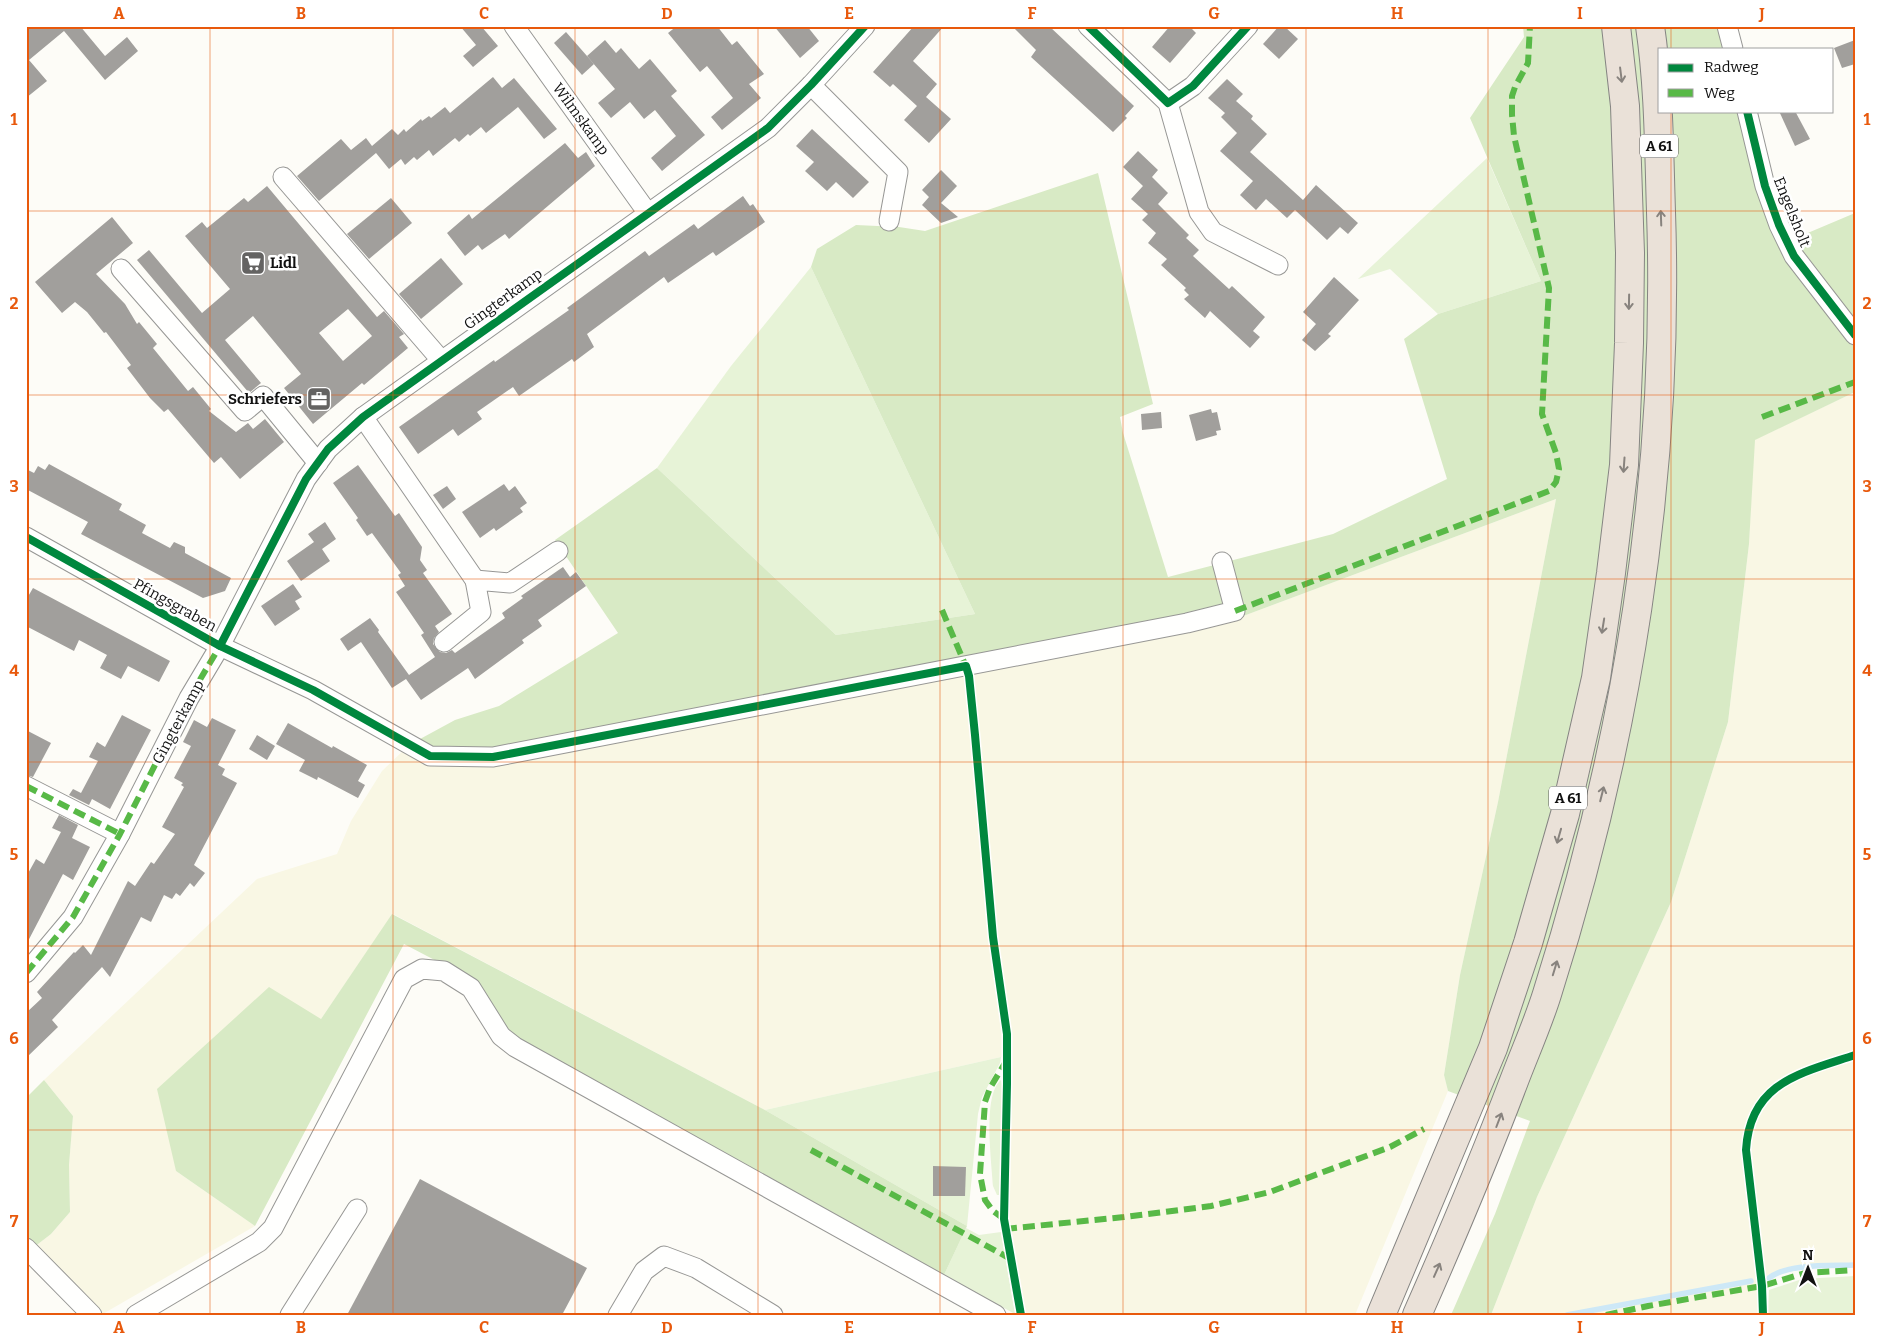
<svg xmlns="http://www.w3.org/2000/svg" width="1881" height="1341" viewBox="0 0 1881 1341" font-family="Bitter,serif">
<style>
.farmland{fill:#f9f7e4}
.green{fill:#e7f3d7}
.forest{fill:#d8eac5}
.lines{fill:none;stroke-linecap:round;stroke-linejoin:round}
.stream{stroke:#cde8f7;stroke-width:5.5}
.building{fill:#a19f9c;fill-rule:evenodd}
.minor-casing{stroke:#979795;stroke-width:21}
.highway-casing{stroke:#858482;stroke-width:30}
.minor{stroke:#fffffe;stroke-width:19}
.highway{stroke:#eae1d8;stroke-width:28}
.quiet{stroke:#58b947;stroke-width:6;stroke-dasharray:12 6;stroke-linecap:butt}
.cycleway-casing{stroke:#fff;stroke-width:11}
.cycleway{stroke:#00873e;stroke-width:8}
.oneway{stroke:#88837e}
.grid{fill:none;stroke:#e8590c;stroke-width:1;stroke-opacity:0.55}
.labels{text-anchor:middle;stroke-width:5;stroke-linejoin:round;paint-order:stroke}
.shield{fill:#fff;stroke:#585858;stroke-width:1}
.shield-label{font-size:14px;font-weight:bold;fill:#111}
.street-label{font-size:15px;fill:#111;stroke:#fff}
.poi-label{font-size:15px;font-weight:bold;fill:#111;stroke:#fff;text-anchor:start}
.neatline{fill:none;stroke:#e8590c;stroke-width:2}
.grid-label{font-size:16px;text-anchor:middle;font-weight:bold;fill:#e8590c}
</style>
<rect width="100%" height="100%" fill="#fdfcf7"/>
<g class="farmland">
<polygon points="1855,392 1855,1263 1800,1266 1757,1279 1759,1315 1491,1315 1537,1197 1671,902 1728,722 1749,544 1754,440"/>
<polygon points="1556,499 1498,802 1460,975 1444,1075 1448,1091 1355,1315 1023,1315 1008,1207 1011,1056 1001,1057 765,1110 393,914 321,1019 176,1171 255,1226 101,1315 29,1251 51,1234 70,1212 69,1165 73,1116 44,1080 257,879 337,854 351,821 382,771 409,745 966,666 1246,615"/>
</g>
<g class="green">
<polygon points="1487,158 1541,281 1438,314 1390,269 1358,279"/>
<polygon points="811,267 975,614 836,635 657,468 731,366"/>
<polygon points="1001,1057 1000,1063 982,1097 978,1114 967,1226 765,1110"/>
<path d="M1001 1080 1003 1088 1001 1173 999 1195H997L993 1186C992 1163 982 1095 1001 1080Z"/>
<polygon points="966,1228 979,1235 1001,1232 1015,1314 944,1275"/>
<polygon points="1855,1276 1855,1315 1768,1315 1769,1290 1802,1279"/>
</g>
<g class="forest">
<polygon points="1523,26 1721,26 1726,49 1660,49 1660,111 1741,111 1784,243 1855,213 1855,392 1755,440 1749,544 1728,722 1671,902 1537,1197 1491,1315 1451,1315 1495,1214 1530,1121 1448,1091 1444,1075 1460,975 1498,802 1556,499 1246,615 966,666 493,757 409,745 455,720 499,706 618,633 555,540 657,468 836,635 975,614 811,267 817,249 856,225 899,227 925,231 1098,173 1153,404 1120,417 1123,433 1168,577 1333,534 1447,479 1404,339 1438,314 1541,281 1470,118 1524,37"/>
<polygon points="392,914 765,1110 967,1226 944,1275 505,1032 469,978 404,944 255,1226 176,1171 157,1089 269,987 321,1019"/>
<polygon points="44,1080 73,1116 69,1165 70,1212 51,1234 29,1251 26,1248 26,1098"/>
</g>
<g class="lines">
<g class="stream">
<path d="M1769 1278C1788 1263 1831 1266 1855 1265"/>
<polyline points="1567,1315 1751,1281"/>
</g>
</g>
<g class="building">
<polygon points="26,26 80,26 105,56 127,37 138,51 105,80 64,31 29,60 47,81 26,98"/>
<polygon points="460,26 481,26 498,46 473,67 463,56 476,45"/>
<polygon points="677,26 717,26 732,45 737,41 764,74 749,84 761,98 722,130 711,117 733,98 707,66 700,72 668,33"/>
<polygon points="774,26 807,26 819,41 800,58"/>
<polygon points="914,26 944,26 913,61 937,84 926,97 951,119 929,143 904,120 917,106 893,84 890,87 873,72"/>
<polygon points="1012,26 1049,26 1134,106 1125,116 1127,118 1113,132 1031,57 1036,50"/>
<polygon points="1170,26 1189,26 1196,33 1170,63 1152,47"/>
<polygon points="1279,26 1284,26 1298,39 1279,59 1263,44"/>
<polygon points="566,32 594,64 582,75 554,43"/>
<polygon points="605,40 616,53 621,48 639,69 650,59 677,91 671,96 705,135 662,171 651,158 676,136 655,110 644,119 630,102 611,118 598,103 615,89 587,56"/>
<polygon points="1855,40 1855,64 1842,68 1834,48"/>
<polygon points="493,77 502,88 514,78 557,129 544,139 518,107 486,133 481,127 470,136 468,134 459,142 455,138 433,156 429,150 417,160 414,157 405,165 401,159 389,169 376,153 319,201 297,176 341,139 351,150 366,138 372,146 392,129 398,135 404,129 406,132 421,119 422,121 429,116 431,118 445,107 450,113"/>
<polygon points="1227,79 1243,94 1236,101 1253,116 1251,119 1267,134 1250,152 1303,200 1316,185 1358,223 1348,234 1340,227 1327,240 1295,210 1287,218 1266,199 1256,210 1240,195 1253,181 1220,151 1237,133 1221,117 1225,113 1208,98"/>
<polygon points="1779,111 1795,111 1810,139 1795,146"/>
<polygon points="812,129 869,182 853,198 836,182 827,191 805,171 814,162 796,146"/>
<polygon points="565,143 578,158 586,152 595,166 509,239 505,234 482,250 478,245 465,256 447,233 469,214 472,219"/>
<polygon points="1138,151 1158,170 1152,177 1168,193 1158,204 1189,235 1186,238 1199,250 1193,256 1229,289 1232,286 1265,317 1253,331 1260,337 1250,348 1210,311 1205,318 1184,299 1189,295 1184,290 1186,288 1161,265 1167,259 1148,243 1156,233 1142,220 1148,214 1131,199 1143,186 1123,167"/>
<polygon points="941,170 957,186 941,203 958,217 941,223 922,205 929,197 922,190"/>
<path d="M267 186 377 317 384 311 404 334 399 337 408 348 364 385 362 383 313 424 284 388 301 374 253 316 225 340 261 383 249 393 137 260 149 250 202 313 230 289 185 236 202 222 207 228 244 198 248 202ZM348 309 372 336 343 361 319 333Z"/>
<polygon points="743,196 750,206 753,204 765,222 716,256 713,252 668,283 664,277 587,334 594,347 574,362 572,359 519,396 513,387 477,412 482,419 458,436 453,429 418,454 399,427 494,360 495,362 569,310 567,308 645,251 649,256 694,224 698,229"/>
<polygon points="391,198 412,223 369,259 347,234"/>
<polygon points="112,217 133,243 96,274 125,304 137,324 139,322 157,344 153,348 188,391 193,387 211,409 209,411 236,432 248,423 253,429 265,419 284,442 240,479 221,457 214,463 168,409 164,412 150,398 127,368 131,365 106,332 104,333 87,312 75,302 62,313 35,282"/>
<polygon points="441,258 463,284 421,319 399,294"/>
<polygon points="1334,277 1359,300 1328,334 1331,336 1315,351 1302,340 1316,324 1303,312"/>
<polygon points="1211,409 1212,413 1217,412 1221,430 1216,431 1217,435 1196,441 1189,415"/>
<polygon points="1161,412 1162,428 1142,430 1141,414"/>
<polygon points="49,464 122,504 119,510 146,525 142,533 170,548 174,542 185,547 185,553 231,578 225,591 203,598 81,534 88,522 26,489 26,469 34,473 38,466 45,470"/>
<polygon points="358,465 395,516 399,513 422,547 420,560 427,570 423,573 452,614 435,626 439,632 434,638 433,644 440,652 446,653 452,650 455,653 505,618 502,613 523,598 521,596 563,567 570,577 576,572 586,586 538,620 542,626 522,640 524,643 475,679 468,668 421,700 406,679 392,688 361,642 348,651 340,639 370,618 379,630 378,632 409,675 435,657 421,635 424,633 396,592 405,586 398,575 401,573 372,533 367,536 356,520 358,518 333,483"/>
<polygon points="504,484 509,491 515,486 527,503 520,508 523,512 496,531 494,528 480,538 462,512"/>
<polygon points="447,486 456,499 443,509 433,495"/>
<polygon points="325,522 336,539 322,549 330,561 301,581 287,561 314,542 308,534"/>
<polygon points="293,584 302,597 295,601 300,609 275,626 261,606"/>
<polygon points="33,588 170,661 159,682 128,666 121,679 100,668 107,655 79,640 74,651 26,626 26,600"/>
<polygon points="122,715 151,730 110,809 92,799 89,805 69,795 73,789 81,793 98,761 89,757 97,742 105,747"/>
<polygon points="212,718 236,730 218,765 225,769 222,775 237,783 194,865 205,873 194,887 190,883 180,896 176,893 172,899 164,895 151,922 141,917 110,977 102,967 52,1020 58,1027 26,1058 26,1013 42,998 37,992 74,952 75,953 83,945 91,955 128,881 135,886 151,862 154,864 175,834 162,827 184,787 181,785 183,783 174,778 191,746 183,742 194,720 207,727"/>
<polygon points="288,723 332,748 333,746 367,765 358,781 365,785 358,798 318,777 317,780 299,771 305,760 276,744"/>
<polygon points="26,730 51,743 33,777 26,775"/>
<polygon points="257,735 275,746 267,760 249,749"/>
<polygon points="59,815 78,825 72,838 90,847 73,880 63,874 26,945 26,877 36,859 44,864 61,832 52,828"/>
<polygon points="933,1166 966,1167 965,1196 933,1196"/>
<polygon points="420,1179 587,1268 562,1315 347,1315"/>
</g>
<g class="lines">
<defs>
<g id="minor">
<polyline points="514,26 647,212"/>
<polyline points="1088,26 1168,103 1199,212 1213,232 1278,265"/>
<polyline points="1727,26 1733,49"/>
<polyline points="811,85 898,172 889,221"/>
<polyline points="1168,103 1193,86 1248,26"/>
<polyline points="1747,111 1765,186 1779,225 1794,256 1855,335"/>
<polyline points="283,177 441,360"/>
<polyline points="121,269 245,411 263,396 318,463"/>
<polyline points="363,417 475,580"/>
<polyline points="26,537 220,646 313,690 430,756 493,757 1187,623 1235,611 1222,562"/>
<polyline points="444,642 481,612 475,580 510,583 558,551"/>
<polyline points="26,786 120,834"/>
<polyline points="26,973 73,917 120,834 189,698 220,646 306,479 328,449 363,417 768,128 811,85 865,26"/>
<polyline points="26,1248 92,1315"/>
<polyline points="136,1315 259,1242 273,1228 404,979 422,969 444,971 471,988 501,1036 515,1047 996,1315"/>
<polyline points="290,1315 357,1209"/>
<polyline points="618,1315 644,1271 664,1256 696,1268 773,1315"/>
</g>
<g id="highway">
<polyline points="1381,1315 1493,1048 1528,943 1565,814 1596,678 1611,573 1624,465 1629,343 1630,253 1625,106 1616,26"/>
<path d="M1417 1315C1451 1238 1484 1160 1514 1081 1525 1052 1538 1023 1547 994 1627 743 1670 476 1661 212 1659 151 1659 87 1650 26"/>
</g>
</defs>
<use href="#minor" class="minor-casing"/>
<use href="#highway" class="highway-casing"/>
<use href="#minor" class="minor"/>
<use href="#highway" class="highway"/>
<g class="quiet">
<polyline points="1762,417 1855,382"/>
<polyline points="942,610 967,669"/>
<polyline points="1235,611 1549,491 1556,482 1559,469 1556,453 1542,414 1549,288 1514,136 1512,115 1512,96 1515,87 1528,63 1530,26"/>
<polyline points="26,786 120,834"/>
<polyline points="26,973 73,917 120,834 189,698 220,646"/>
<polyline points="811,1150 1009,1258"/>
<polyline points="1004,1219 993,1211 985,1200 980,1174 985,1102 990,1088 1005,1063"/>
<polyline points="1005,1229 1124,1217 1211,1206 1270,1192 1390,1147 1424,1129"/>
<polyline points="1606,1315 1648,1306 1762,1286 1805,1273 1855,1270"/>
</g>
<defs>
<g id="cycleway">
<polyline points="1088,26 1168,103 1193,86 1248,26"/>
<polyline points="1747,111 1765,186 1779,225 1794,256 1855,335"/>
<polyline points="26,537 220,646 313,690 430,756 493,757 966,666 969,676 975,735 993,937 1007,1034 1007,1084 1004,1219 1021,1315"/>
<polyline points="220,646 306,479 328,449 363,417 768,128 811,85 865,26"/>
<path d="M1763 1315 1762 1286 1746 1150C1750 1082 1801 1073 1855 1055"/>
</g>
</defs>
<use href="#cycleway" class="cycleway-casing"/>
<use href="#cycleway" class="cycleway"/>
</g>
<defs><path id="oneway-shaft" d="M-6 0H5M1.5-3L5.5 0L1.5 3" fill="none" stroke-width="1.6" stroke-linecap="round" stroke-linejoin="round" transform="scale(1.25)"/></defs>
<g class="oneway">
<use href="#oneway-shaft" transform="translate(1621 75) rotate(83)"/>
<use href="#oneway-shaft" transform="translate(1661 218) rotate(-92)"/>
<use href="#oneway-shaft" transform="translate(1629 302) rotate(91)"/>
<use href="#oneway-shaft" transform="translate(1624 465) rotate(94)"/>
<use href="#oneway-shaft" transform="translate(1603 626) rotate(99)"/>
<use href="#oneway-shaft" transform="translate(1602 794) rotate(-76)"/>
<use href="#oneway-shaft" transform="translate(1559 836) rotate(106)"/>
<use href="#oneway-shaft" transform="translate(1555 968) rotate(-73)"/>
<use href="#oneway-shaft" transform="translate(1499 1120) rotate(-69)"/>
<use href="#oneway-shaft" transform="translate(1437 1270) rotate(-66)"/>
</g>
<path class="grid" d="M210 26V1315M393 26V1315M575 26V1315M758 26V1315M940 26V1315M1123 26V1315M1306 26V1315M1488 26V1315M1671 26V49M1671 111V1315M26 211H1855M26 395H1855M26 579H1855M26 762H1855M26 946H1855M26 1130H1855"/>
<defs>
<symbol id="supermarket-square" viewBox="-11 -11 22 22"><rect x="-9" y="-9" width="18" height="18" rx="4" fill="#646362" stroke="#fff"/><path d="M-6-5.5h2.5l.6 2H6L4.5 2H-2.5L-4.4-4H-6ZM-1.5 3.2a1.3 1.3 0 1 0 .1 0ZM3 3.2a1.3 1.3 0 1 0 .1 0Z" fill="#fff"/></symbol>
<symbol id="office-square" viewBox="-11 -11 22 22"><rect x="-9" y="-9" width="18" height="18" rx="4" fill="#646362" stroke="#fff"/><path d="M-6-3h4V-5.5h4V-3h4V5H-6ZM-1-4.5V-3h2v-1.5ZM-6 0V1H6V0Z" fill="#fff"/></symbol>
</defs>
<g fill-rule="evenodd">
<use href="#supermarket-square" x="239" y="249" width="28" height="28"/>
<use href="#office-square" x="305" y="385" width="28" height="28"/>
</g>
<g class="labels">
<g class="shield">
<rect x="1640" y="134.5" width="38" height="23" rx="4"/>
<rect x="1549" y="786.5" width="38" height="23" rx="4"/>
</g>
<g class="shield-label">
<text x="1659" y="151">A 61</text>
<text x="1568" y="803">A 61</text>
</g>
<g class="street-label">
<text transform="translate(581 119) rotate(54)" y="5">Wilmskamp</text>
<text transform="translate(1792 212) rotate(68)" y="5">Engelsholt</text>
<text transform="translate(503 299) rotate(-36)" y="5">Gingterkamp</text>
<text transform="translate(175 605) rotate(29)" y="5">Pfingsgraben</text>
<text transform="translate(178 722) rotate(-62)" y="5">Gingterkamp</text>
</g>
<g class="poi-label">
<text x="270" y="268">Lidl</text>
<text x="302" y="404" text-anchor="end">Schriefers</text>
</g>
</g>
<rect width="1881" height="1341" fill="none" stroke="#ffffff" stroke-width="55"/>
<rect x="1658" y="48" width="175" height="65" fill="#ffffff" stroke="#a0a0a0"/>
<rect x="1668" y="64" width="25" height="8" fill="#00873e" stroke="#a0a0a0"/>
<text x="1704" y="72" font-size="15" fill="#111111">Radweg</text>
<rect x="1668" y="89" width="25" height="8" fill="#58b947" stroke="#a0a0a0"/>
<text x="1704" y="98" font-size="15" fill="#111111">Weg</text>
<g transform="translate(1808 1268)" stroke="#ffffff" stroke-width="4" paint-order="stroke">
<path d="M0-4L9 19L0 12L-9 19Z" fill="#111111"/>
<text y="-8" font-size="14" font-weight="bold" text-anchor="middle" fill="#111111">N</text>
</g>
<rect x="28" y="28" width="1826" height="1286" class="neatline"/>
<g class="grid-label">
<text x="119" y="19">A</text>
<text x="301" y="19">B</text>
<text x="484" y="19">C</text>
<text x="667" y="19">D</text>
<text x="849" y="19">E</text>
<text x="1032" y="19">F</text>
<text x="1214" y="19">G</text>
<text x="1397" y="19">H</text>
<text x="1580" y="19">I</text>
<text x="1762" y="19">J</text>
<text x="14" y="125">1</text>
<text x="1867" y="125">1</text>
<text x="14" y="309">2</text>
<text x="1867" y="309">2</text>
<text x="14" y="492">3</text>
<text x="1867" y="492">3</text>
<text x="14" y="676">4</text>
<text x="1867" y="676">4</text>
<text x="14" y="860">5</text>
<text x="1867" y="860">5</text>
<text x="14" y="1044">6</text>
<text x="1867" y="1044">6</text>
<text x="14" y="1227">7</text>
<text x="1867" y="1227">7</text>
<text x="119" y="1333">A</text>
<text x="301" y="1333">B</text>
<text x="484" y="1333">C</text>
<text x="667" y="1333">D</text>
<text x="849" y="1333">E</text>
<text x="1032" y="1333">F</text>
<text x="1214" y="1333">G</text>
<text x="1397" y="1333">H</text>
<text x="1580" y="1333">I</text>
<text x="1762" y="1333">J</text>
</g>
</svg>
